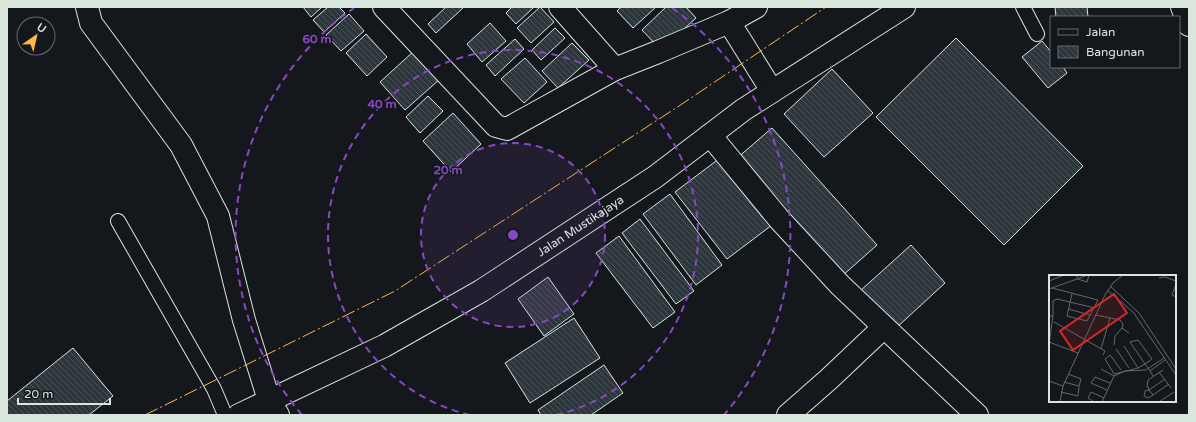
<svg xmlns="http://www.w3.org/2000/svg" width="1196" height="422" viewBox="0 0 1196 422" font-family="'Varela Round',sans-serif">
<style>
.building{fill:url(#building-back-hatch);stroke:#d8e6dc}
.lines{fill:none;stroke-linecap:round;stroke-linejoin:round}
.service-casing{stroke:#d8e6dc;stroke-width:16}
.minor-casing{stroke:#d8e6dc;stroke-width:24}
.tertiary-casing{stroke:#d8e6dc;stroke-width:24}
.secondary-casing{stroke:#d8e6dc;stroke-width:24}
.service{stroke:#14181c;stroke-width:14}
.minor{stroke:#14181c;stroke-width:22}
.tertiary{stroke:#14181c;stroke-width:22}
.secondary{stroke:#14181c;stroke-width:22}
.power{stroke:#ffb74d;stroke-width:1;stroke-dasharray:14 3 2 3;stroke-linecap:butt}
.ring{fill:none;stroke:#8948c3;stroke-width:2;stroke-dasharray:7 5}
.labels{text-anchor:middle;stroke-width:3;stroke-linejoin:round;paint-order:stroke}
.street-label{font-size:12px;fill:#d8e6dc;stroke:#14181c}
.inset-road{fill:none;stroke:#626a69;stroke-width:1}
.view{fill:#d62828;fill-opacity:0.15;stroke:#d62828;stroke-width:2}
.inset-edge{fill:none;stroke:#d8e6dc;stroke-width:2}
.centre{fill:#8948c3;stroke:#14181c;stroke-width:2}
.ring-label{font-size:12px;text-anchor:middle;font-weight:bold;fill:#8948c3;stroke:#14181c;stroke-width:3;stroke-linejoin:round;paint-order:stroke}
</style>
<defs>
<pattern id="building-back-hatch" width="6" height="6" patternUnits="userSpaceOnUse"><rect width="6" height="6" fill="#2c363c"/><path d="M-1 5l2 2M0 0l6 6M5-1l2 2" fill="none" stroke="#4a5358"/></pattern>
</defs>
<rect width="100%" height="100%" fill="#14181c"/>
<g class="building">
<polygon points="303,7 322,7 311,17"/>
<polygon points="328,7 339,7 345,13 324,32 313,20"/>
<polygon points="446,7 464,7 436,33 428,24"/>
<polygon points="512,7 534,7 516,24 506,13"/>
<polygon points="540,7 554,22 531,43 517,28"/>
<polygon points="621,7 656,7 633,28 617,11"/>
<polygon points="666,7 686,7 696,18 661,50 642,30"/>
<polygon points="1055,7 1087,7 1088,17 1056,17"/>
<polygon points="349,14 364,31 341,51 326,35"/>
<polygon points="490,23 506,41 482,62 467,44"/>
<polygon points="555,28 565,38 541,60 532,50"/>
<polygon points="366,34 387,57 367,76 346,53"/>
<polygon points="956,38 1083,166 1004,245 876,117"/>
<polygon points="515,39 524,49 495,76 486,65"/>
<polygon points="1042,41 1051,52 1051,67 1063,67 1067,73 1048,88 1022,57"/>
<polygon points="572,43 589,60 558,88 542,71"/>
<polygon points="414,51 440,79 405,110 380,82"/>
<polygon points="525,58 547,82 524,103 501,79"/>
<polygon points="832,69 873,113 824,157 784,114"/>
<polygon points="428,96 443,111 420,133 406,117"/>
<polygon points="453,113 481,144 451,172 423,141"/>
<polygon points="772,128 877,245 841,277 736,159"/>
<polygon points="720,158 772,225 727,259 675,192"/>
<polygon points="670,194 722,265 696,285 643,214"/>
<polygon points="640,219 694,291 676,304 622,233"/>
<polygon points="619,236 675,312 653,328 596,253"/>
<polygon points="911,245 945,283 895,329 860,291"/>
<polygon points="548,277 574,314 544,336 518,299"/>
<polygon points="574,318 600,358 530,403 505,363"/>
<polygon points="73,348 113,396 89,415 7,415 7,401"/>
<polygon points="604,365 623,393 591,415 541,415 538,410"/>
</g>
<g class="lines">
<defs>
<g id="service">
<polyline points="1023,7 1037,34"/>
<polyline points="118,221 214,389 225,415"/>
</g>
<g id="minor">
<polyline points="87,7 91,23 181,145 218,216 244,320 269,400 278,415"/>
<polyline points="384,7 496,126 507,129 615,69 658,52 729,22 756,7"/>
<polyline points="560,7 615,69"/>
<polyline points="729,22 772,91"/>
<polyline points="710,135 779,219 840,285 977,415"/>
<polyline points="788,415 829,379 884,327"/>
</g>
<polyline id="tertiary" points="1182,7 1189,25"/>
<g id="secondary">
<path id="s1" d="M239 415 384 346 481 291 655 177 743 110 904 7"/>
</g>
</defs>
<use href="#service" class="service-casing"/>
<use href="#minor" class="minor-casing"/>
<use href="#tertiary" class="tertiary-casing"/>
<use href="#secondary" class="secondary-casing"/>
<use href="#service" class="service"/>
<use href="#minor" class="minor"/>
<use href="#tertiary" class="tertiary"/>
<use href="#secondary" class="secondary"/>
<polyline class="power" points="145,415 395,291 679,106 826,7"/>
</g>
<circle cx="513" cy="235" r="92" fill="#8948c3" fill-opacity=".12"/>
<g class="ring">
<circle cx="513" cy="235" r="92"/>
<path d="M470 415A185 185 0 1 1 556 415"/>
<path d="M302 415A277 277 0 0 1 354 8M672 8A277 277 0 0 1 724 415"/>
</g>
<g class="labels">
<g class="street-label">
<text dy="4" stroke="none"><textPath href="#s1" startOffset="391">Jalan Mustikajaya</textPath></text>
</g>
</g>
<g transform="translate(1049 275)">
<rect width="127" height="127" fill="#14181c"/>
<path class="inset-road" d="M27 0 29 4 38 7 40 0M110 3 116 2 127 6M0 6 15 0M127 9 123 20 127 22M61 11 90 38 127 94M3 13 49 25 38 46 18 41 23 19M0 14 39 0M59 16 84 37 127 100M19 34 41 40M47 40 71 45 74 49 73 53 80 58M0 41H4V26L8 24 46 33M5 47 56 76 54 80M0 67 29 78M0 69 4 41M65 70 66 61 73 53M75 71 89 93 96 89 103 84 89 65 81 67 96 89 100 94 104 101M52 74 61 43M67 74 80 93M52 94 65 101M72 95 61 80 56 84 65 99 89 93M114 95 99 105 98 112H99L100 115 104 120 99 123 95 121 96 116 100 115 116 104M101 96 116 85M110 97 122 113M0 106 14 111M15 107 30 111 32 104 19 99M58 115 42 108 46 102 61 108M12 117 29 121 30 111M104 120 120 109M11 127 14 111 56 20 64 8 74 0M45 127 39 123 42 117 55 123M53 127 65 101 76 96 97 95 115 83M110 127 125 117"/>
<path class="view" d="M65 19 78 38 24 75 11 56Z"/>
<rect width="127" height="127" class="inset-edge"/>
</g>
<circle cx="513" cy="235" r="6" class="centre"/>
<g class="ring-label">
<text x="317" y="43">60 m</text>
<text x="382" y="108">40 m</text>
<text x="448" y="174">20 m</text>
</g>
<rect width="1196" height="422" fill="none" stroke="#d8e6dc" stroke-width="16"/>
<rect x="1050" y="16" width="130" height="52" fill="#14181c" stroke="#626a69"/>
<rect x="1058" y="29" width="20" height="6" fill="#14181c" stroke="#626a69"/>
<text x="1086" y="36" font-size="12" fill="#d8e6dc">Jalan</text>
<rect x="1058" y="46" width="20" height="12" fill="url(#building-back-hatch)" stroke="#626a69"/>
<text x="1086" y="56" font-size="12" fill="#d8e6dc">Bangunan</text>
<g transform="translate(36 36) rotate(34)"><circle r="19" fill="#14181c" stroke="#626a69"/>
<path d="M0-3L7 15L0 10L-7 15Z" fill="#ffb74d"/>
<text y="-6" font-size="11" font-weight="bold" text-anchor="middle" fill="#d8e6dc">U</text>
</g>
<path d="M18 398v6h92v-6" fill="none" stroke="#d8e6dc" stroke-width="2"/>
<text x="24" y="398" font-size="12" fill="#d8e6dc" stroke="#14181c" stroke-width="3" paint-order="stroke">20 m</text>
</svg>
